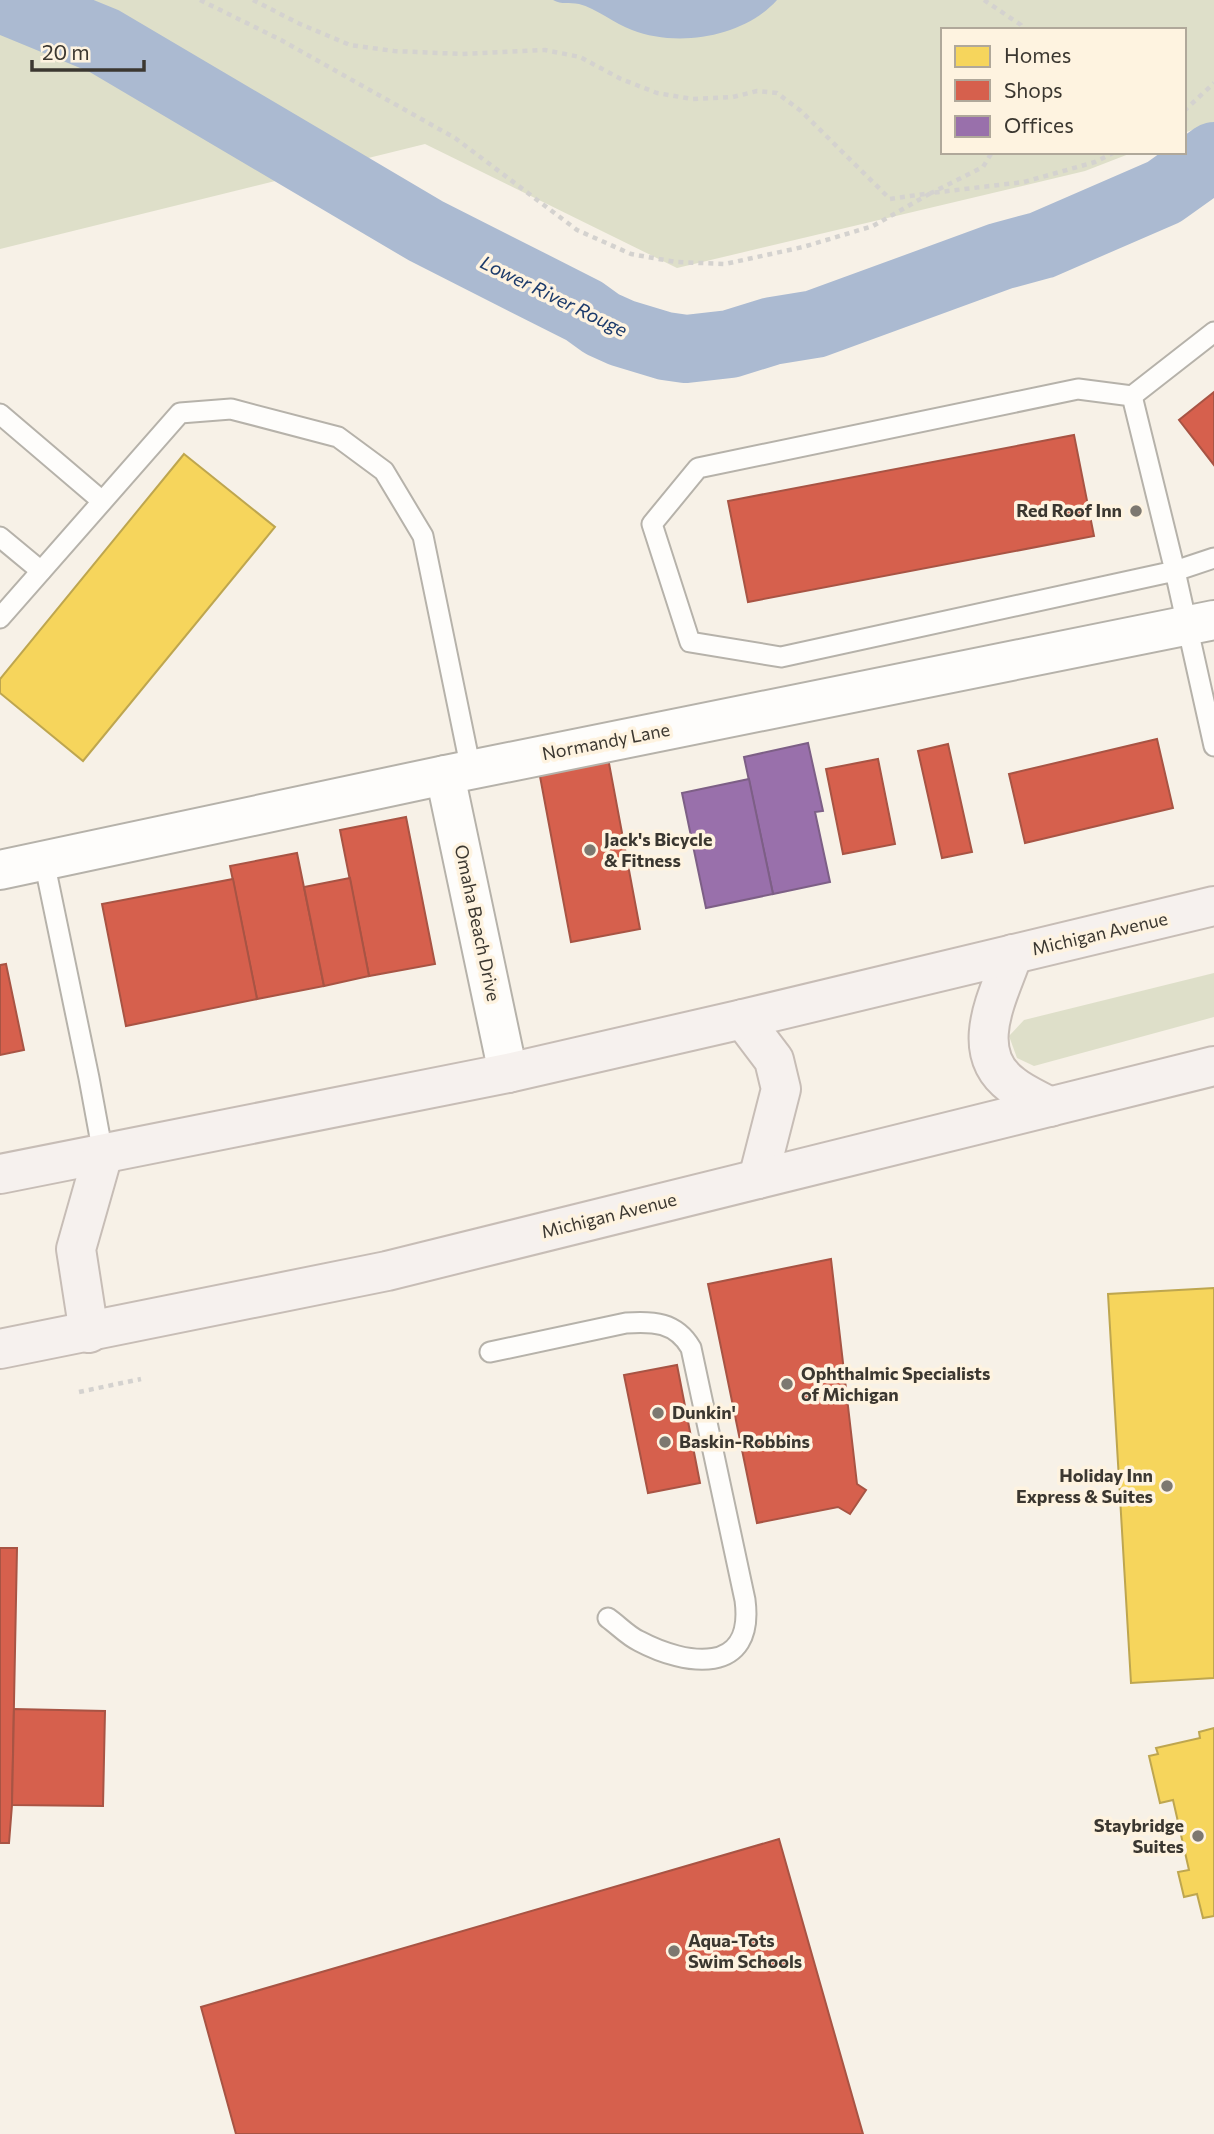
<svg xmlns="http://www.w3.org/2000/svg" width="1214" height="2134" viewBox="0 0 1214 2134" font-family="Commissioner,sans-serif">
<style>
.green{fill:#dedfc9}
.water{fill:#abbad1}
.homes{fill:#f6d55c;stroke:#bea64f;stroke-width:2}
.shops{fill:#d6604d;stroke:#a85444;stroke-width:2}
.offices{fill:#9970ab;stroke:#7d5f86;stroke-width:2}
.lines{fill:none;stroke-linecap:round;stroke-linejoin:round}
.river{stroke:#abbad1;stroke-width:68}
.service-casing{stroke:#b6b2aa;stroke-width:23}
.minor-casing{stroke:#b6b2aa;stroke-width:42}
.primary-casing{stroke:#c7bdb6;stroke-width:42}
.path{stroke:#d4d2cf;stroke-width:4.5;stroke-dasharray:5 5;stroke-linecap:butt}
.service{stroke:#fefdfb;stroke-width:19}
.minor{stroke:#fefdfb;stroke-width:38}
.primary{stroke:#f6f1ee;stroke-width:38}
.poi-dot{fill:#7d7870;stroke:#fef3e0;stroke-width:2.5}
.labels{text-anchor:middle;stroke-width:7;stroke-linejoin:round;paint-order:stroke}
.poi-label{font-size:18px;font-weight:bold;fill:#3b3730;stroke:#fef3e0;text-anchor:start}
.street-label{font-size:18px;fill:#3b3730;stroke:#fef3e0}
.water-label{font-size:19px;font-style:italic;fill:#1c3b6b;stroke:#fef3e0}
</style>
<rect width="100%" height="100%" fill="#f7f1e7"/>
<g class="green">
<polygon points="0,0 1214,0 1214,122 1184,133 1184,30 943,30 943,152 1134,152 1085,171 677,268 425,144 0,249"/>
<polygon points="1214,973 1214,1017 1034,1066 1017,1058 1009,1036 1024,1020"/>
</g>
<path class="water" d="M553 0H777C744 37 678 48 632 30 615 24 596 8 579 4 569 2 562 5 553 0Z"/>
<g class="homes">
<polygon points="184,454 275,527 83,761 0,693 0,679"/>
<polygon points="1214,1288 1214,1678 1131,1683 1108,1294"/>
<polygon points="1214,1728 1214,1916 1203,1918 1197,1894 1184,1897 1178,1872 1189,1870 1173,1800 1160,1803 1149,1756 1158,1754 1156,1748 1200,1738 1199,1732"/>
</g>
<g class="shops">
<polygon points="1214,392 1214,465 1179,420"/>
<polygon points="1074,435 1094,536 748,602 728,501"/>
<polygon points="1157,739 1173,808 1025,843 1009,774"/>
<polygon points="948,744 972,852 942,858 918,751"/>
<polygon points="608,758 640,929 571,942 539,771"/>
<polygon points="878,759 895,844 843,854 826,769"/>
<polygon points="406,817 435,964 369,976 340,830"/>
<polygon points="297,853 324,986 257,999 230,866"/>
<polygon points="350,878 369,976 324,986 304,887"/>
<polygon points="233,879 257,999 126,1026 102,904"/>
<polygon points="6,964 24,1050 0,1055 0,965"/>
<polygon points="831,1259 857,1484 866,1490 850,1514 838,1507 757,1523 708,1284"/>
<polygon points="677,1365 700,1483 648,1493 624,1375"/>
<polygon points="0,1548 17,1548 12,1805 9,1843 0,1843"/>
<polygon points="14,1709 105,1711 103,1806 12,1805"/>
<polygon points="779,1839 863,2134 236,2134 201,2007"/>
</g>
<g class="offices">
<polygon points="808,743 823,811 815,812 830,882 773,894 744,757"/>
<polygon points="749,779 773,894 706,908 682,793"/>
</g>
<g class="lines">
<polyline class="river" points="4,0 104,41 426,231 584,311 602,324 622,333 665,346 686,349 730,344 772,331 815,324 1001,256 1042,245 1164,192 1214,156"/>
<defs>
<g id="service">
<polyline points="1132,396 1214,332"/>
<polyline points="0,414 102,501"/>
<polyline points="0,537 41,571"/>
<polyline points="1214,558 1175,571 1132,396 1078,389 698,468 652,524 690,642 781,657 1175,571 1214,746"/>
<polyline points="0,618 180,413 231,409 338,437 384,471 423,536 471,770"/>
<polyline points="44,861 89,1078 103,1154"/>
<path d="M490 1352 626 1323C653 1321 676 1322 691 1348L745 1600C755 1676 686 1666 639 1641 628 1636 618 1625 608 1618"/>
</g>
<g id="minor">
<polyline points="445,775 508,1073"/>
<polyline points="0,870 445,775 1214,620"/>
</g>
<g id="primary">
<path d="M1013 954C998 997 967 1051 1012 1085 1023 1094 1038 1100 1050 1107"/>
<polyline points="743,1019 774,1060 781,1089 758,1179"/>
<polyline points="0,1174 508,1073 743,1019 1214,906"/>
<polyline points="89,1333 76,1249 103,1154"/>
<polyline points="0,1349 387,1271 1214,1066"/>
</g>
</defs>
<use href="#service" class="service-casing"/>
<use href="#minor" class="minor-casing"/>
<use href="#primary" class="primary-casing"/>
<g class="path">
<polyline points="200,0 281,40 455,138 577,230 631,254 676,262 725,264 803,247 873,226 931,193 1024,182 1095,162 1115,152"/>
<polyline points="253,0 300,24 350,45 394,51 462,54 545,50 580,57 621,79 657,93 692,99 733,97 757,91 777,93 801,111 890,199 931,193 983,167 992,152"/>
<polyline points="984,0 1021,25 1024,30"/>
<polyline points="1184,111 1214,83"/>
<polyline points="79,1392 141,1379"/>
</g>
<use href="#service" class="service"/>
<use href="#minor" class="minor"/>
<use href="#primary" class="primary"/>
</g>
<g class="poi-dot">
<circle cx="1136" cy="511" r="7"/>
<circle cx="590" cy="850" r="7"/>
<circle cx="787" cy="1384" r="7"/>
<circle cx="658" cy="1413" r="7"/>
<circle cx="665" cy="1442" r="7"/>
<circle cx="1167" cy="1486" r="7"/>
<circle cx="1198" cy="1836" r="7"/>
<circle cx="674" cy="1951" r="7"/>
</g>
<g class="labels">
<g class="poi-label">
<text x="1122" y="517" text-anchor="end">Red Roof Inn</text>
<text x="604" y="846">Jack's Bicycle<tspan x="604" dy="21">&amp; Fitness</tspan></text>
<text x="801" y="1380">Ophthalmic Specialists<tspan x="801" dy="21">of Michigan</tspan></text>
<text x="672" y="1419">Dunkin'</text>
<text x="679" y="1448">Baskin-Robbins</text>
<text x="1153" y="1482" text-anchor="end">Holiday Inn<tspan x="1153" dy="21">Express &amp; Suites</tspan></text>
<text x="1184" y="1832" text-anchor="end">Staybridge<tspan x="1184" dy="21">Suites</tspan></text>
<text x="688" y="1947">Aqua-Tots<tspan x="688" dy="21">Swim Schools</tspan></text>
</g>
<g class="street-label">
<text transform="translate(606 742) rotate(-11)" y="6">Normandy Lane</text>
<text transform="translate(477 923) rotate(78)" y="6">Omaha Beach Drive</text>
<text transform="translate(1100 934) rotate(-13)" y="6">Michigan Avenue</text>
<text transform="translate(609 1216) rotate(-14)" y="6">Michigan Avenue</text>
</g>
<g class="water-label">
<text transform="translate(554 296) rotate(26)" y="7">Lower River Rouge</text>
</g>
</g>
<rect x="941" y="28" width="245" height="126" fill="#fef3e0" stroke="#b0a89a" stroke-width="2"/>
<rect x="955" y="46" width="35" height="21" fill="#f6d55c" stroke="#b0a89a" stroke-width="2"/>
<text x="1004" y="63" font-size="21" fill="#3b3730">Homes</text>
<rect x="955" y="80" width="35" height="21" fill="#d6604d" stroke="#b0a89a" stroke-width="2"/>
<text x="1004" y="98" font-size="21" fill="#3b3730">Shops</text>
<rect x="955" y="116" width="35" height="21" fill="#9970ab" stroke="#b0a89a" stroke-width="2"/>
<text x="1004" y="133" font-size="21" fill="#3b3730">Offices</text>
<path d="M32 60v10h112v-10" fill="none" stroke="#3b3730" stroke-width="3.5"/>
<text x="42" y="60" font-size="21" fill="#3b3730" stroke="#fef3e0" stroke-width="5" paint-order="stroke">20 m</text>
</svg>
